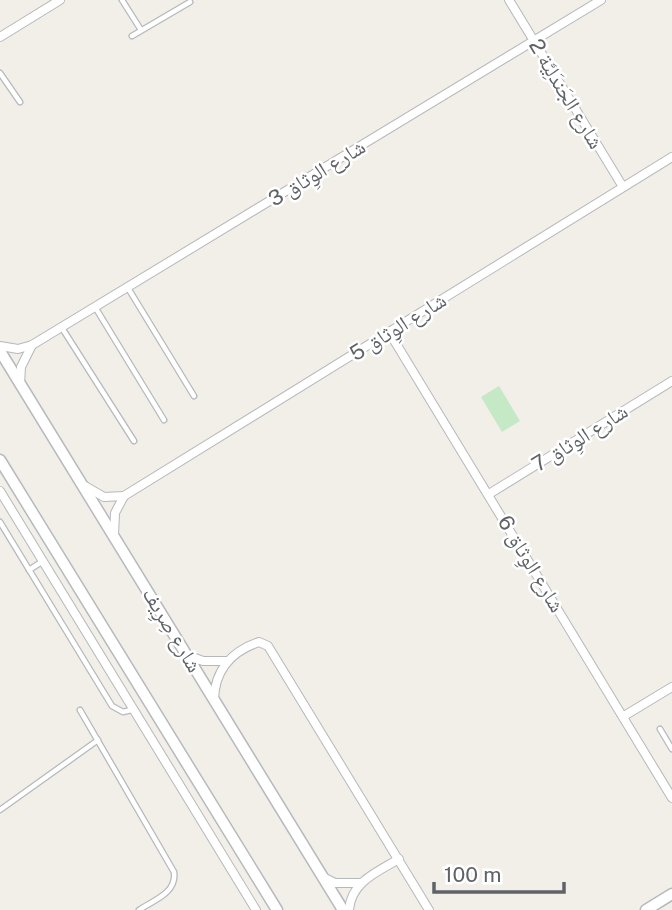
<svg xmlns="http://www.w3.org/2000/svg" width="672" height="910" viewBox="0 0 672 910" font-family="'Public Sans','Noto Naskh Arabic',sans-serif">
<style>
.green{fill:#c5e8c5}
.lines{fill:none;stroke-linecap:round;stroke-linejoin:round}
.lane-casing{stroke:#b5b8bc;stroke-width:7}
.street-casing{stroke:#b5b8bc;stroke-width:10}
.secondary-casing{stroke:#b6babf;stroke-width:13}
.lane{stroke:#fff;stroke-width:4.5}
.street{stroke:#fff;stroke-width:8}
.secondary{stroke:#fff;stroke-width:10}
.labels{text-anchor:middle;stroke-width:5;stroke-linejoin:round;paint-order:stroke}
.street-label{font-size:21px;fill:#5f6368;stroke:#fff}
</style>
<rect width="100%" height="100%" fill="#f1efe8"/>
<polygon class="green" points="499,386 520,421 502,432 481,397"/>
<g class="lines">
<defs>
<g id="lane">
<polyline points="122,0 141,30"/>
<polyline points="132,36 190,2"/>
<polyline points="0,73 20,102"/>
<polyline points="128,288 194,396"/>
<polyline points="95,307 164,420"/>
<polyline points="62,328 134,441"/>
<polyline points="0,522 112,706 123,712 135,709"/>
<polyline points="29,570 43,561"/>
<path d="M80 710 174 872C177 893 154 900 139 910"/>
<polyline points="660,729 672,749"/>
<polyline points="0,810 98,740"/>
</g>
<g id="street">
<polyline points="509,0 623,187"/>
<polyline points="0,37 60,0"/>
<polyline points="389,332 672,798"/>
<polyline points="0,346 18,349 32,345 601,0"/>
<polyline points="20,384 21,367 32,345"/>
<polyline points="85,486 104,497 124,496 672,157"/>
<polyline points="0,491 256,910"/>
<polyline points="489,494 672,381"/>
<polyline points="114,535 115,513 124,496"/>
<polyline points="187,655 203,661 227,661"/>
<path d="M214 699C215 670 232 651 259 642L268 646 429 910"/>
<polyline points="624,716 672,687"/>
<polyline points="325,878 335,883 360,883"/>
<path d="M349 910C351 882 377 872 399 859"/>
</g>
<g id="secondary">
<polyline points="0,351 343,910"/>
<polyline points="0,460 277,910"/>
<polyline points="646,910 672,894"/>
</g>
</defs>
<use href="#lane" class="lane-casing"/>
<use href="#street" class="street-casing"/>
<use href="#secondary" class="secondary-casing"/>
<use href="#lane" class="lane"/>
<use href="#street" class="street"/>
<use href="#secondary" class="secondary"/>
</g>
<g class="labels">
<g class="street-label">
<text transform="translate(566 94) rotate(59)" y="7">شارع الجَندَلِيَّة 2</text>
<text transform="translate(317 173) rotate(-31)" y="7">شارع الوِثاق 3</text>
<text transform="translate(398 327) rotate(-32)" y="7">شارع الوِثاق 5</text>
<text transform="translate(580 438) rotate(-32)" y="7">شارع الوِثاق 7</text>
<text transform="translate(531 564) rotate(59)" y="7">شارع الوِثاق 6</text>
<text transform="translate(172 630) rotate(59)" y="7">شارع صِرِيف</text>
</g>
</g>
<path d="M434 882v10h130v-10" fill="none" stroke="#5f6368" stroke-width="3.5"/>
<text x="444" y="882" font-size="21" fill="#5f6368" stroke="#ffffff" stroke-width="5" paint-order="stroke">100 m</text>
</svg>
